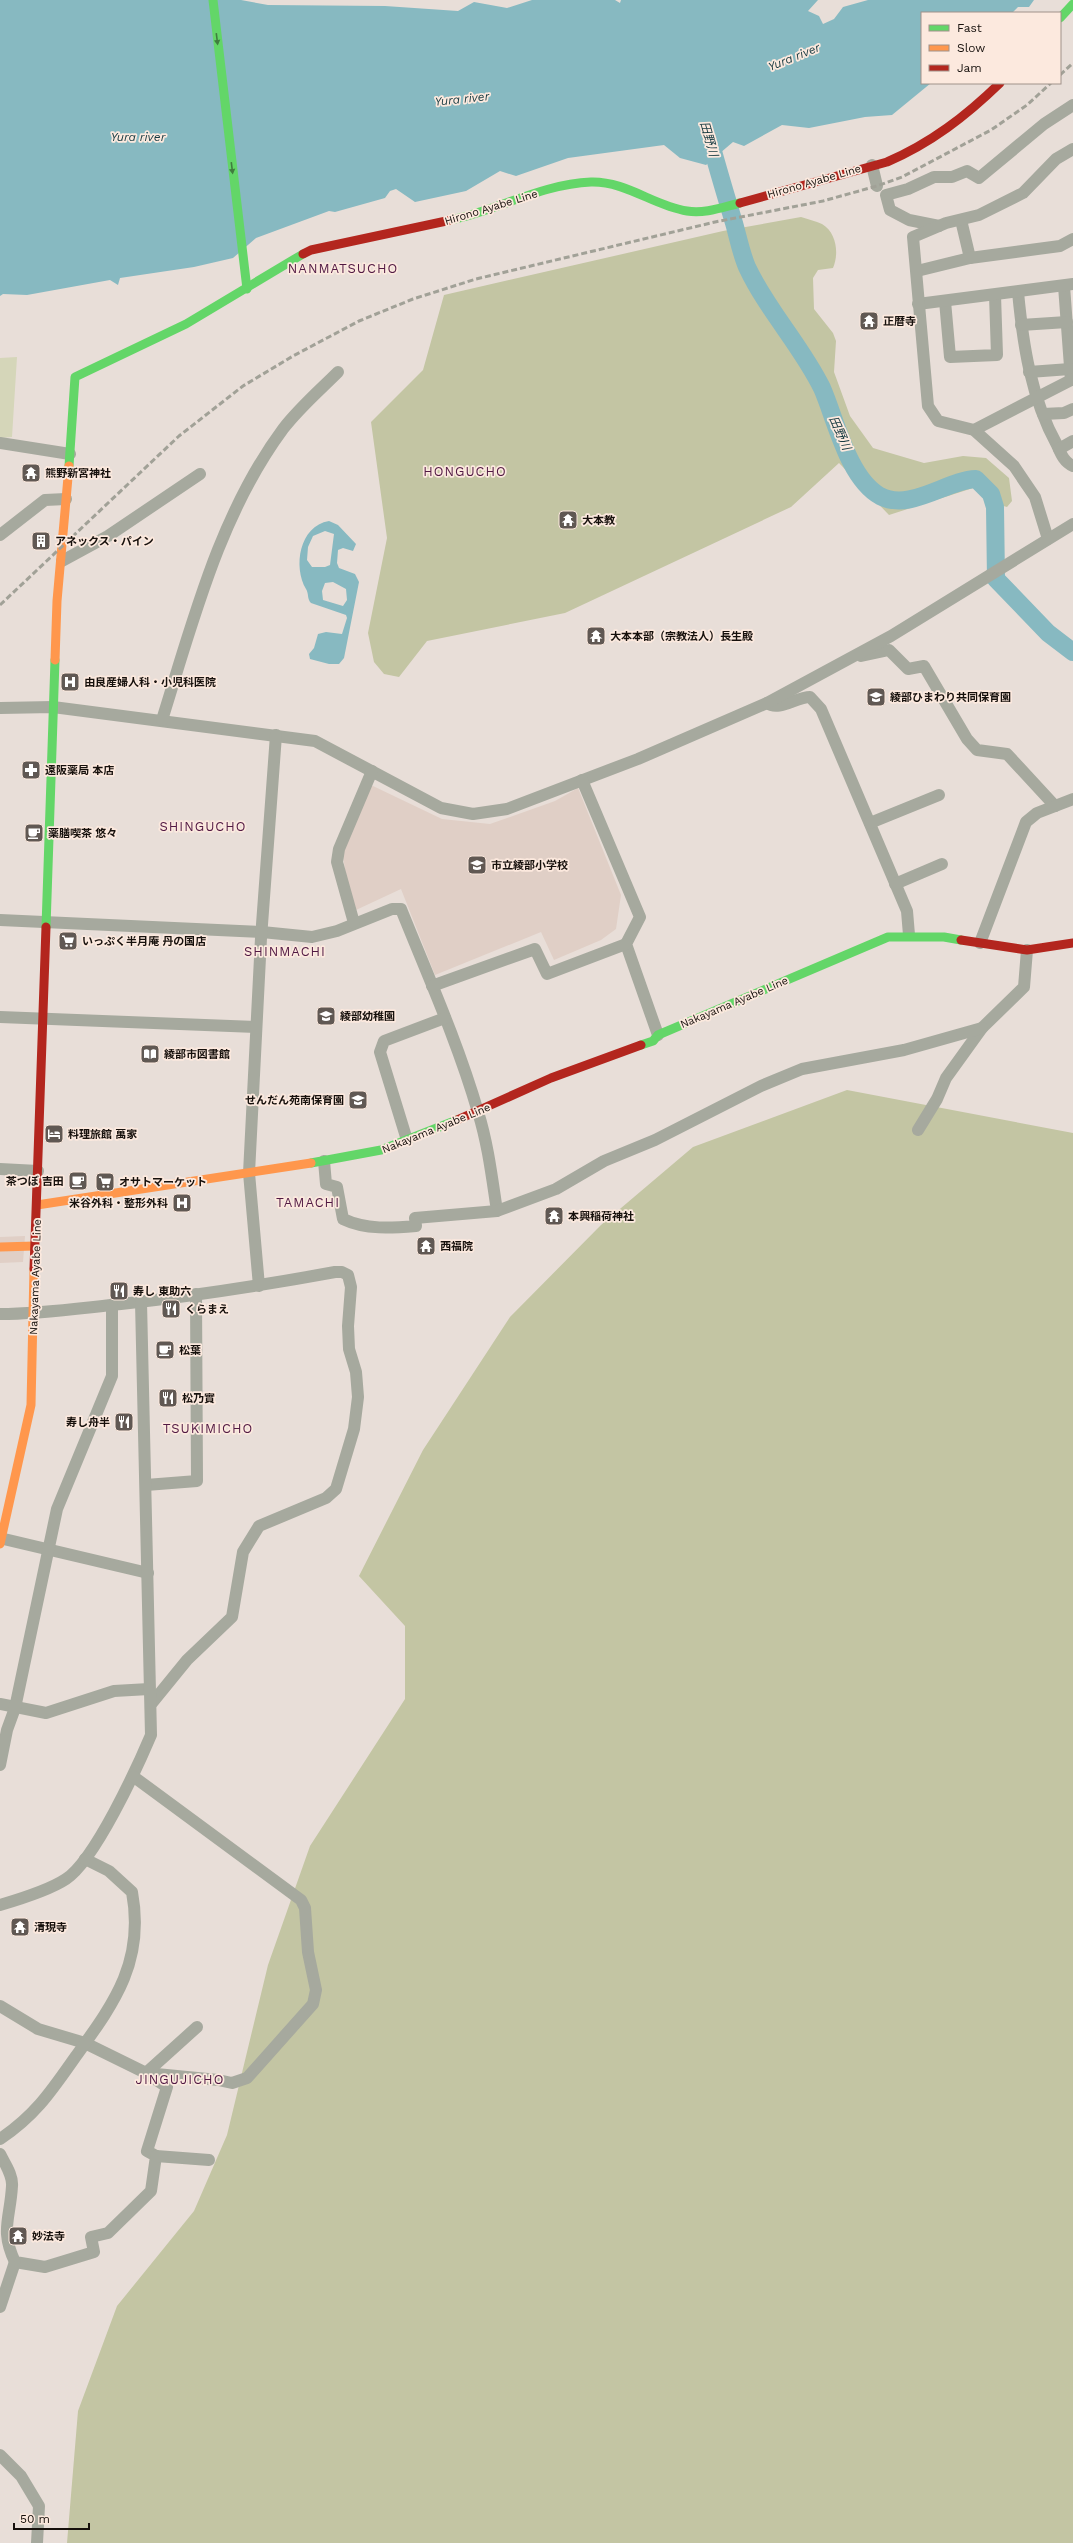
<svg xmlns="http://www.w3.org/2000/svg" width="1073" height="2543" viewBox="0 0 1073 2543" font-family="'Work Sans','Noto Sans JP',sans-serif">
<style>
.commercial{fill:#e0cfc6}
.green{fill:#d5d6b9}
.forest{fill:#c3c5a3}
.water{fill:#87b9c1;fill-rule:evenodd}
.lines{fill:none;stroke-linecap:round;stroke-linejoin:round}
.river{stroke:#87b9c1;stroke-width:18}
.street{stroke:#a6a99e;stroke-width:12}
.fast{stroke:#63d668;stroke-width:9}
.slow{stroke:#ff974d;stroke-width:9}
.jam{stroke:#b3261e;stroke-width:9}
.rail{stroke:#a1a197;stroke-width:3;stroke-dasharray:6 3;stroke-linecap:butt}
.oneway{fill:#407d3f}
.labels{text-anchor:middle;stroke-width:3.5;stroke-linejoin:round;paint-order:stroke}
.street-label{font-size:11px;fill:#16100c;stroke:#fce9de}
.poi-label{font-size:11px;font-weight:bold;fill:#16100c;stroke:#fce9de;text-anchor:start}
.water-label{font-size:12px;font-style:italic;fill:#153940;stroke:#fce9de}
.quarter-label{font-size:13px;letter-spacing:1px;fill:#511943;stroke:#fce9de}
</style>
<rect width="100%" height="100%" fill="#e8ded8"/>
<g class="commercial">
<polygon points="373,786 442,819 490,824 555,801 578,788 621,895 616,929 601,940 554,960 541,932 435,975 401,889 356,910 348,890 341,842 359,790"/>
<polygon points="25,1236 23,1262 0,1263 0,1237"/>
</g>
<polygon class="green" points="17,357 12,437 0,438 0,358"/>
<g class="forest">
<path d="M801 217C807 219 816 221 822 224 837 233 839 254 833 268L818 270 813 278 814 309 833 333 836 341 834 372 850 416 873 448 924 463 963 456 986 458 1009 478 1012 501 1007 507 1000 505 991 485 973 488 889 515 839 463 791 507 565 613 427 641 399 677 384 674 374 662 368 633 387 538 371 422 423 370 444 295 723 231Z"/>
<polygon points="847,1090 1073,1133 1073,2543 67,2543 78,2411 117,2306 194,2211 227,2135 268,1965 310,1846 405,1699 405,1626 359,1576 423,1450 510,1317 601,1225 693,1147"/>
</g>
<g class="water">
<polygon points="0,0 241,0 268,5 385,6 458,11 474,2 507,8 532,0 615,0 620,3 621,0 818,0 808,11 819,16 823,24 834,19 843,7 868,0 1034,0 1029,7 1018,7 1012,13 922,13 922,83 931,83 892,115 865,117 809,128 782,125 744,146 733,142 706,165 680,158 664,145 568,158 516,176 500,171 466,191 415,202 396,189 390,191 385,198 335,212 329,211 256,238 233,258 194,267 120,278 118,285 110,280 27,295 3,294 0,296"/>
<path d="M329 521 338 525 356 544 353 551 343 548 338 550 337 563 339 568 355 574 359 582 344 658 339 664H329L310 659 309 654 314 648 318 634 326 632 342 634 347 618 346 615 311 603C307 599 309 594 306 589 293 567 299 526 329 521ZM325 531 334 534 330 565 325 567H312L307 560 308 547 313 536ZM333 582 346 589 347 600 343 606 323 600 322 591 325 583Z"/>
</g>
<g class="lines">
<path class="river" d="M708 133C716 163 725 193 734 223 738 237 741 253 747 267 767 310 801 345 822 388 836 420 848 478 880 496 910 512 947 480 976 479L991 494 995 507 996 579 1048 633 1073 652"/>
<g class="street">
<polyline points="872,165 877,186"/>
<polyline points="961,220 970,258"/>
<polyline points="939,226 909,220 890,210 886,195 908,189 934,177 952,177 967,171 979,178 1044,124 1073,105"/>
<polyline points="917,271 970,258 1060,246 1073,239"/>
<polyline points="1064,286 1071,380"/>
<path d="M1018 292C1023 345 1031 398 1057 445 1061 454 1064 462 1073 466"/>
<polyline points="945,301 950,357 997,355 995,295"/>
<polyline points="918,304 1073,284"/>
<polyline points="1021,325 1067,322"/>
<polyline points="1029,372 1070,369"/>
<polyline points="1043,414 1064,413 1073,409"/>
<polyline points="974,430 1073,379"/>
<polyline points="0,443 70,454"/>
<polyline points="1059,449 1073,441"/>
<polyline points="0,535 45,500 66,499"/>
<polyline points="1048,539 1035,497 1014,466 974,430 938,421 928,406 913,237 946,223 979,215 1023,193 1056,159 1073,149"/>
<polyline points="62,561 108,536 200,474"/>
<polyline points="861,656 889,650 908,669 924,666 967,739 977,750 1007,754 1055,806"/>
<path d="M767 703C779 712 796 697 810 697L821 709 907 911 909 935"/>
<polyline points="0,708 53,707 315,741 441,808 473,814 507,809 638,759 767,703 891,636 1073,524"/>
<path d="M162 720C193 621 220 514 283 429 299 408 320 390 338 372"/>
<polyline points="582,780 640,917 626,944 658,1035"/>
<polyline points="870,823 939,795"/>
<polyline points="895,884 942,864"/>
<path d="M0 920 262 932 312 937 337 931 392 909H401C428 976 458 1043 478 1112 488 1144 492 1178 497 1211"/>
<polyline points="354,923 337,862 339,849 372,771"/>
<polyline points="980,943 1026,822 1037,813 1073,799"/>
<polyline points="432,986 535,949 547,974 626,944"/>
<polyline points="0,1017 256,1027"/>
<polyline points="918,1130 937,1099 946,1078 982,1028 1024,987 1027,950"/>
<polyline points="407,1140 380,1052 384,1041 445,1018"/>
<path d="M324 1161 326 1184 337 1187 343 1219C366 1230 392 1228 416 1226L415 1218 497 1211 556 1189 604 1161 655 1140 761 1086 802 1069 904 1050 982 1028"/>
<polyline points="0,1169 38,1171"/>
<polyline points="259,1286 249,1173 261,938 276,735"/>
<path d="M0 1314C41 1314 81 1308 121 1304 193 1296 264 1285 335 1272H342L348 1275 351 1287 348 1326 349 1349 356 1372 358 1397 354 1429 336 1489 326 1498 259 1526 243 1552 232 1617 187 1660 152 1703"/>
<polyline points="146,1485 197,1481 196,1294"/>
<polyline points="0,1538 148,1573"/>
<polyline points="0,1704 46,1713 114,1691 149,1689"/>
<polyline points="0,1765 7,1730 15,1708 57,1509 112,1376 112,1305"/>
<path d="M0 1905C17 1900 51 1889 66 1879 95 1860 137 1768 151 1735L141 1302"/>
<polyline points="0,2006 38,2029 85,2043 146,2073 218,2080 232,2083 247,2078 313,2004 316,1990 308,1952 305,1908 301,1900 134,1777"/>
<path d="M0 2139C36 2115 52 2090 76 2056 114 2003 145 1962 132 1892L109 1871 85 1859"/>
<path d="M0 2154C5 2164 13 2175 12 2186 10 2220 0 2230 15 2262L45 2267 94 2252 91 2237 108 2233 151 2191 156 2156 147 2151 167 2087 146 2073 197 2027"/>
<polyline points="156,2156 209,2160"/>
<polyline points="0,2307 15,2262"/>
<polyline points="0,2455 21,2476 39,2506 37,2543"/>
</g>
<g class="fast">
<polyline points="213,0 247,289"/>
<polyline points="1060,18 1073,4"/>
<path d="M451 220C498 210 542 184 591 182 626 181 654 206 687 211 705 214 723 207 740 203"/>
<polyline points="69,466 75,377 186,324 303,254"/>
<polyline points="46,927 55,660"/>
<polyline points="641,1045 653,1041 658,1035 888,937 944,937 961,940"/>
<polyline points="311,1163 381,1150 457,1120"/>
</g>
<g class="slow">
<polyline points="55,660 57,601 69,466"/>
<polyline points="37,1205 311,1163"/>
<polyline points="0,1247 35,1246"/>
<polyline points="0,1544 31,1405 34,1269"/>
</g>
<g class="jam">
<path d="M740 203 887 162C931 143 966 116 1000 83"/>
<polyline points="303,254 311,250 451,220"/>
<polyline points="961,940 1027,950 1073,943"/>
<polyline points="457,1120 551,1078 641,1045"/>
<polyline points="34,1269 46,927"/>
</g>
<g class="rail">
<polyline points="1060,75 1073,63"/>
<polyline points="0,605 179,436 243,386 293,356 359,321 413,299 476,279 715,222 823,201 877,186 902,177 991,130 1027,105 1051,83"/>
</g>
</g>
<defs><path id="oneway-solid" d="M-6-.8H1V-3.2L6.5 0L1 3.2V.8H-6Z"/></defs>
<g class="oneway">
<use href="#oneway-solid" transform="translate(217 39) rotate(83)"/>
<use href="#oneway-solid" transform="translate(232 168) rotate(83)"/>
</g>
<defs>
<symbol id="temple-square" viewBox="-11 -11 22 22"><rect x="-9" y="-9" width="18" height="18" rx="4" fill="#605853" stroke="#fce9de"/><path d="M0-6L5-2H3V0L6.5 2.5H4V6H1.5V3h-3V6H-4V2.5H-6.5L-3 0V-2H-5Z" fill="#fff"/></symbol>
<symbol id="building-square" viewBox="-11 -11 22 22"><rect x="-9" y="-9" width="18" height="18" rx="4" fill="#605853" stroke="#fce9de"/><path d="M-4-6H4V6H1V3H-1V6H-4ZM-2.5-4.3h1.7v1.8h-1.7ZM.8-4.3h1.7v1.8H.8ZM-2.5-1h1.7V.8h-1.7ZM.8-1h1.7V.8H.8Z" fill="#fff"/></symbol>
<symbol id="hospital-square" viewBox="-11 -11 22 22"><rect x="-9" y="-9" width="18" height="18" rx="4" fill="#605853" stroke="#fce9de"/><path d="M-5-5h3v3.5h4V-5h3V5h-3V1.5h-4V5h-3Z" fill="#fff"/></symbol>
<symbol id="school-square" viewBox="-11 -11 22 22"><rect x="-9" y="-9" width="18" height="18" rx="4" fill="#605853" stroke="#fce9de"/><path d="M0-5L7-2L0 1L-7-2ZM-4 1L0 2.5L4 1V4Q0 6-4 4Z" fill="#fff"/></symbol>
<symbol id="pharmacy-square" viewBox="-11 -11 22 22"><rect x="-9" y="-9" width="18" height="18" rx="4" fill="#605853" stroke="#fce9de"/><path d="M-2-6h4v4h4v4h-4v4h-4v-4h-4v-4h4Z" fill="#fff"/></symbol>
<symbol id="cafe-square" viewBox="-11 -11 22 22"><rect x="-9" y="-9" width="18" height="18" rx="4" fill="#605853" stroke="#fce9de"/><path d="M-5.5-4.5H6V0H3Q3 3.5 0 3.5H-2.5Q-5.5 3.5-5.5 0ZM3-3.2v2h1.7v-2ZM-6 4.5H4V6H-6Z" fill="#fff"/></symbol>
<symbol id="supermarket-square" viewBox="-11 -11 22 22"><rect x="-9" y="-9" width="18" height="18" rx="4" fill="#605853" stroke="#fce9de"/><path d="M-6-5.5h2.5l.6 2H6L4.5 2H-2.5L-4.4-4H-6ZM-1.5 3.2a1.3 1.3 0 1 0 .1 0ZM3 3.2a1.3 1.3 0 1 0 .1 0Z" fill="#fff"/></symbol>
<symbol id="library-square" viewBox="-11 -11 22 22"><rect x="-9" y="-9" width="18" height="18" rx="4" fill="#605853" stroke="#fce9de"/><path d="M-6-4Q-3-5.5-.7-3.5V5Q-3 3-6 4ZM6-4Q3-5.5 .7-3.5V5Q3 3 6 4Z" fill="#fff"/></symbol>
<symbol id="hotel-square" viewBox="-11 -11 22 22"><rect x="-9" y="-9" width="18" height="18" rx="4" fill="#605853" stroke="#fce9de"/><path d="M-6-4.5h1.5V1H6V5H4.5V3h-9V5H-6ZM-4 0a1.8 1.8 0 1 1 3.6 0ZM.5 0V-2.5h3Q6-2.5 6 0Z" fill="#fff"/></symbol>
<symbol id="restaurant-square" viewBox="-11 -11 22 22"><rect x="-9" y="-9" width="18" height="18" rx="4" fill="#605853" stroke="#fce9de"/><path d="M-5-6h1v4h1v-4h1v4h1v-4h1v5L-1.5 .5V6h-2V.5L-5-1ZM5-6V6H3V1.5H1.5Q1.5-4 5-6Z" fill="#fff"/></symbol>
</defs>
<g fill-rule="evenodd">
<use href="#temple-square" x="858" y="310" width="22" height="22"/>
<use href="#temple-square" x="20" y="462" width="22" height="22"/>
<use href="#temple-square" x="557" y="509" width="22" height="22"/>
<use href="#building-square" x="30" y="530" width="22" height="22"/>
<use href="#temple-square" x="585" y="625" width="22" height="22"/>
<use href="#hospital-square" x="59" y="671" width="22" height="22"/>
<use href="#school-square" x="865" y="686" width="22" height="22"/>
<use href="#pharmacy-square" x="20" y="759" width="22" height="22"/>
<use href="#cafe-square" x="23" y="822" width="22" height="22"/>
<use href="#school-square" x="466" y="854" width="22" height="22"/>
<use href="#supermarket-square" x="57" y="930" width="22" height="22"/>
<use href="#school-square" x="315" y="1005" width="22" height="22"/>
<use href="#library-square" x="139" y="1043" width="22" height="22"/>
<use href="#school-square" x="347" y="1089" width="22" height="22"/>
<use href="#hotel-square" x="43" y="1123" width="22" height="22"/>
<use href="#cafe-square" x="67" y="1170" width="22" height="22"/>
<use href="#supermarket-square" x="94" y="1171" width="22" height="22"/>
<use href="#hospital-square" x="171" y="1192" width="22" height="22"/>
<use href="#temple-square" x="543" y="1205" width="22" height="22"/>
<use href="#temple-square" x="415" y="1235" width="22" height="22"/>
<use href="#restaurant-square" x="108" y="1280" width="22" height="22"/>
<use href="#restaurant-square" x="160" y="1298" width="22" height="22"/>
<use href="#cafe-square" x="154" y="1339" width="22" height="22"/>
<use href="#restaurant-square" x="157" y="1387" width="22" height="22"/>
<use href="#restaurant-square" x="113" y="1411" width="22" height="22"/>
<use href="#temple-square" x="9" y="1916" width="22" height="22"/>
<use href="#temple-square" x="7" y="2225" width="22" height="22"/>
</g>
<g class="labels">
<g class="street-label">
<text transform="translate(814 181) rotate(-16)" y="4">Hirono Ayabe Line</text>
<text transform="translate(491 207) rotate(-17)" y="4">Hirono Ayabe Line</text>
<text transform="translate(734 1002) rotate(-23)" y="4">Nakayama Ayabe Line</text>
<text transform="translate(436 1128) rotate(-22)" y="4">Nakayama Ayabe Line</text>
<text transform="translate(35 1277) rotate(-88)" y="4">Nakayama Ayabe Line</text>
</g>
<g class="poi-label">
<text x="883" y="325">正暦寺</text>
<text x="45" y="477">熊野新宮神社</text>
<text x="582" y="524">大本教</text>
<text x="55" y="545">アネックス・パイン</text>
<text x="610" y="640">大本本部（宗教法人）長生殿</text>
<text x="84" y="686">由良産婦人科・小児科医院</text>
<text x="890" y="701">綾部ひまわり共同保育園</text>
<text x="45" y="774">遠阪薬局 本店</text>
<text x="48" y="837">薬膳喫茶 悠々</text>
<text x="491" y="869">市立綾部小学校</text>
<text x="82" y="945">いっぷく半月庵 丹の国店</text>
<text x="340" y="1020">綾部幼稚園</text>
<text x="164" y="1058">綾部市図書館</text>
<text x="344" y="1104" text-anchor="end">せんだん苑南保育園</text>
<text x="68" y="1138">料理旅館 萬家</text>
<text x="64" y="1185" text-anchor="end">茶つぼ 吉田</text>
<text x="119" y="1186">オサトマーケット</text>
<text x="168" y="1207" text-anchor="end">米谷外科・整形外科</text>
<text x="568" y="1220">本興稲荷神社</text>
<text x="440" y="1250">西福院</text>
<text x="133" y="1295">寿し 東助六</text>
<text x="185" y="1313">くらまえ</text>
<text x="179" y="1354">松葉</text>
<text x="182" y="1402">松乃實</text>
<text x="110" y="1426" text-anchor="end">寿し舟半</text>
<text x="34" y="1931">清現寺</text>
<text x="32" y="2240">妙法寺</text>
</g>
<g class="water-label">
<text transform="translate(794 57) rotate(-22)" y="4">Yura river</text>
<text transform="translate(462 99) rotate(-6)" y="4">Yura river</text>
<text x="138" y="141">Yura river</text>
<text transform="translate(709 139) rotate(74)" y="4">田野川</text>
<text transform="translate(840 433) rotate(66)" y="4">田野川</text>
</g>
<g class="quarter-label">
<text x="343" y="273">NANMATSUCHO</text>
<text x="465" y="476">HONGUCHO</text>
<text x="203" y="831">SHINGUCHO</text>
<text x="285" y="956">SHINMACHI</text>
<text x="308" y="1207">TAMACHI</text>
<text x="208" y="1433">TSUKIMICHO</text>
<text x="180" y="2084">JINGUJICHO</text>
</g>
</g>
<rect x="921" y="12" width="140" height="72" fill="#fce9de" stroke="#a0928a"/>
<rect x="929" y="25" width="20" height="6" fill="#63d668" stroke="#a0928a"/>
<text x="957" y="32" font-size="12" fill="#16100c">Fast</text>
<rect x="929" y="45" width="20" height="6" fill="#ff974d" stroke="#a0928a"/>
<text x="957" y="52" font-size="12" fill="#16100c">Slow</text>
<rect x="929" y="65" width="20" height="6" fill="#b3261e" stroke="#a0928a"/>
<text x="957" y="72" font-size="12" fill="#16100c">Jam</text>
<path d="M14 2523v6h75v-6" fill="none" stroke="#16100c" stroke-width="2"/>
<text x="20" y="2523" font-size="12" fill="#16100c" stroke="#fce9de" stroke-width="3" paint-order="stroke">50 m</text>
</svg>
